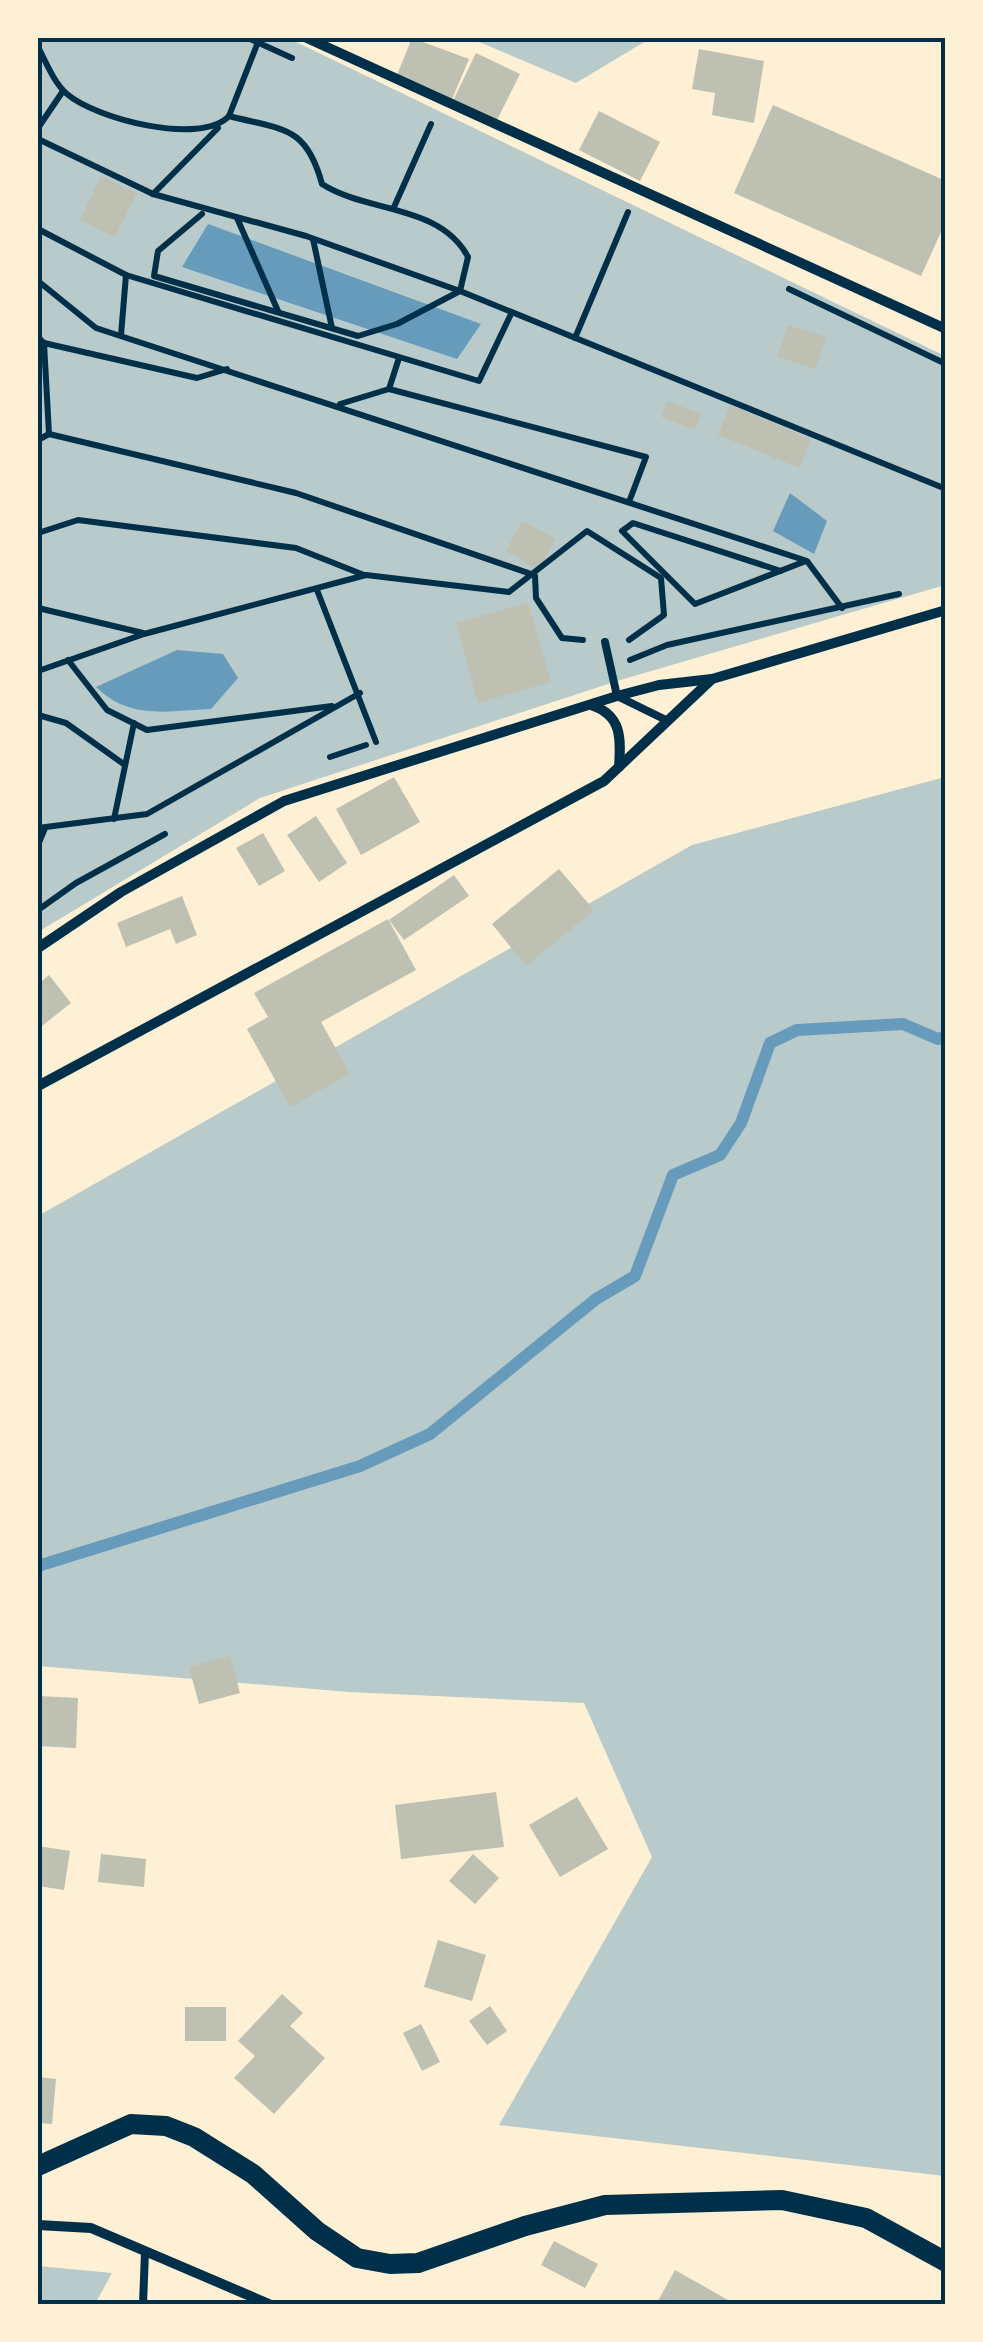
<svg xmlns="http://www.w3.org/2000/svg" width="983" height="2342" viewBox="0 0 983 2342" font-family="'Exo 2',sans-serif">
<style>
.green{fill:#b9caca}
.water{fill:#669bbc}
.lines{fill:none;stroke-linecap:round;stroke-linejoin:round}
.stream{stroke:#669bbc;stroke-width:12}
.building{fill:#bec0b2}
.path{stroke:#003049;stroke-width:6}
.service{stroke:#003049;stroke-width:8}
.minor{stroke:#003049;stroke-width:10}
.secondary{stroke:#003049;stroke-width:20}
.neatline{fill:none;stroke:#003049;stroke-width:4}
</style>
<rect width="100%" height="100%" fill="#fdf0d5"/>
<g class="green">
<polygon points="38,38 288,38 945,356 945,585 617,681 260,798 38,932"/>
<polygon points="470,38 651,38 576,83"/>
<polygon points="945,777 945,2176 499,2125 652,1857 584,1703 349,1692 38,1666 38,1216 692,845"/>
<polygon points="38,2266 112,2273 95,2304 38,2304"/>
</g>
<g class="water">
<polygon points="208,224 481,324 457,359 182,267"/>
<polygon points="790,493 827,521 814,554 773,531"/>
<path d="M177 650 223 654 238 678 211 709C166 711 130 720 96 687Z"/>
</g>
<g class="lines">
<polyline class="stream" points="38,1566 360,1466 430,1434 596,1299 635,1276 673,1175 720,1155 741,1123 770,1043 797,1030 903,1024 938,1039 946,1036"/>
</g>
<g class="building">
<polygon points="412,38 469,59 450,104 395,80"/>
<polygon points="699,49 764,61 754,123 712,115 715,93 692,89"/>
<polygon points="476,53 520,74 493,128 450,107"/>
<polygon points="773,105 946,181 946,221 921,276 734,193"/>
<polygon points="599,111 660,142 640,181 579,150"/>
<polygon points="101,176 137,193 115,237 80,220"/>
<polygon points="788,325 826,337 815,369 777,357"/>
<polygon points="667,401 701,414 695,430 661,417"/>
<polygon points="730,405 811,439 800,468 718,435"/>
<polygon points="522,521 556,539 539,570 506,551"/>
<polygon points="528,603 551,682 478,703 456,623"/>
<polygon points="394,777 420,822 361,855 336,809"/>
<polygon points="316,816 347,863 319,882 287,835"/>
<polygon points="263,833 285,871 259,886 236,848"/>
<polygon points="559,869 594,910 526,966 492,924"/>
<polygon points="454,875 469,896 404,940 389,920"/>
<polygon points="182,896 197,935 176,944 170,929 126,947 117,923"/>
<polygon points="388,919 416,970 321,1022 350,1074 290,1107 247,1029 268,1017 254,993"/>
<polygon points="49,975 71,1003 38,1029 38,984"/>
<polygon points="230,1656 240,1693 199,1704 189,1667"/>
<polygon points="38,1696 78,1698 76,1748 38,1746"/>
<polygon points="496,1792 504,1847 401,1859 395,1805"/>
<polygon points="577,1797 608,1849 560,1877 529,1825"/>
<polygon points="38,1846 70,1851 64,1890 38,1886"/>
<polygon points="101,1854 146,1859 144,1887 98,1882"/>
<polygon points="473,1854 499,1878 475,1904 449,1881"/>
<polygon points="438,1940 486,1955 472,2001 424,1987"/>
<polygon points="282,1994 303,2013 290,2026 325,2058 274,2114 234,2078 255,2056 238,2041"/>
<polygon points="490,2006 507,2031 487,2045 469,2021"/>
<rect x="185" y="2007" width="41" height="34"/>
<polygon points="421,2024 440,2062 422,2071 403,2033"/>
<polygon points="38,2077 56,2079 52,2124 38,2123"/>
<polygon points="554,2241 598,2264 585,2288 541,2265"/>
<polygon points="675,2270 735,2304 657,2303"/>
</g>
<g class="lines">
<g class="path">
<polyline points="248,38 292,58"/>
<path d="M38 47C46 62 54 83 67 94 96 119 201 146 229 116 283 130 306 125 322 184 367 213 440 204 468 257L460 291 397 324 358 336 154 276 158 251 202 214"/>
<polyline points="229,116 258,42"/>
<polyline points="38,128 63,91"/>
<polyline points="38,139 153,194 306,236 460,291 946,489"/>
<polyline points="153,194 218,128"/>
<polyline points="394,207 431,124"/>
<polyline points="237,218 278,311"/>
<polyline points="38,229 126,275 479,381 511,314"/>
<polyline points="313,239 332,328"/>
<polyline points="38,281 96,328 807,561 842,608"/>
<polyline points="789,289 946,364"/>
<polyline points="121,335 126,275"/>
<polyline points="38,337 44,343 197,378 227,369"/>
<polyline points="575,338 628,212"/>
<polyline points="44,343 49,434"/>
<polyline points="389,389 646,457 629,502"/>
<polyline points="340,404 389,389 399,358"/>
<polyline points="38,440 49,434 296,493 534,575"/>
<polyline points="38,533 78,520 296,548 364,575"/>
<polyline points="781,571 633,523 622,531 695,604 806,561"/>
<polyline points="535,576 536,598 562,638 583,640"/>
<polyline points="317,590 376,742"/>
<polyline points="38,608 143,633"/>
<polyline points="68,660 107,710 147,730 332,706"/>
<polyline points="630,660 667,645 899,594"/>
<polyline points="38,671 144,634 366,575 509,592 587,531 661,578 664,615 629,640"/>
<polyline points="38,715 66,723 125,765"/>
<polyline points="330,757 366,745"/>
<polyline points="114,819 134,723"/>
<polyline points="38,828 147,814 360,693"/>
<polyline points="38,845 45,828"/>
<polyline points="38,910 76,883 165,834"/>
</g>
<g class="service">
<polyline points="605,642 617,696 666,720"/>
<polyline points="143,2304 145,2252"/>
</g>
<g class="minor">
<polyline points="307,38 946,329"/>
<path d="M591 705C622 715 621 738 619 767"/>
<polyline points="38,948 121,892 284,801 617,696 659,685 712,679"/>
<polyline points="38,1086 604,781 712,679 946,610"/>
<polyline points="38,2225 91,2228 269,2304"/>
</g>
<polyline class="secondary" points="38,2166 131,2124 166,2126 194,2137 253,2174 317,2231 357,2258 390,2264 418,2263 525,2226 605,2205 782,2200 866,2218 946,2262"/>
</g>
<rect width="983" height="2342" fill="none" stroke="#fdf0d5" stroke-width="80"/>
<rect x="40" y="40" width="903" height="2262" class="neatline"/>
</svg>
